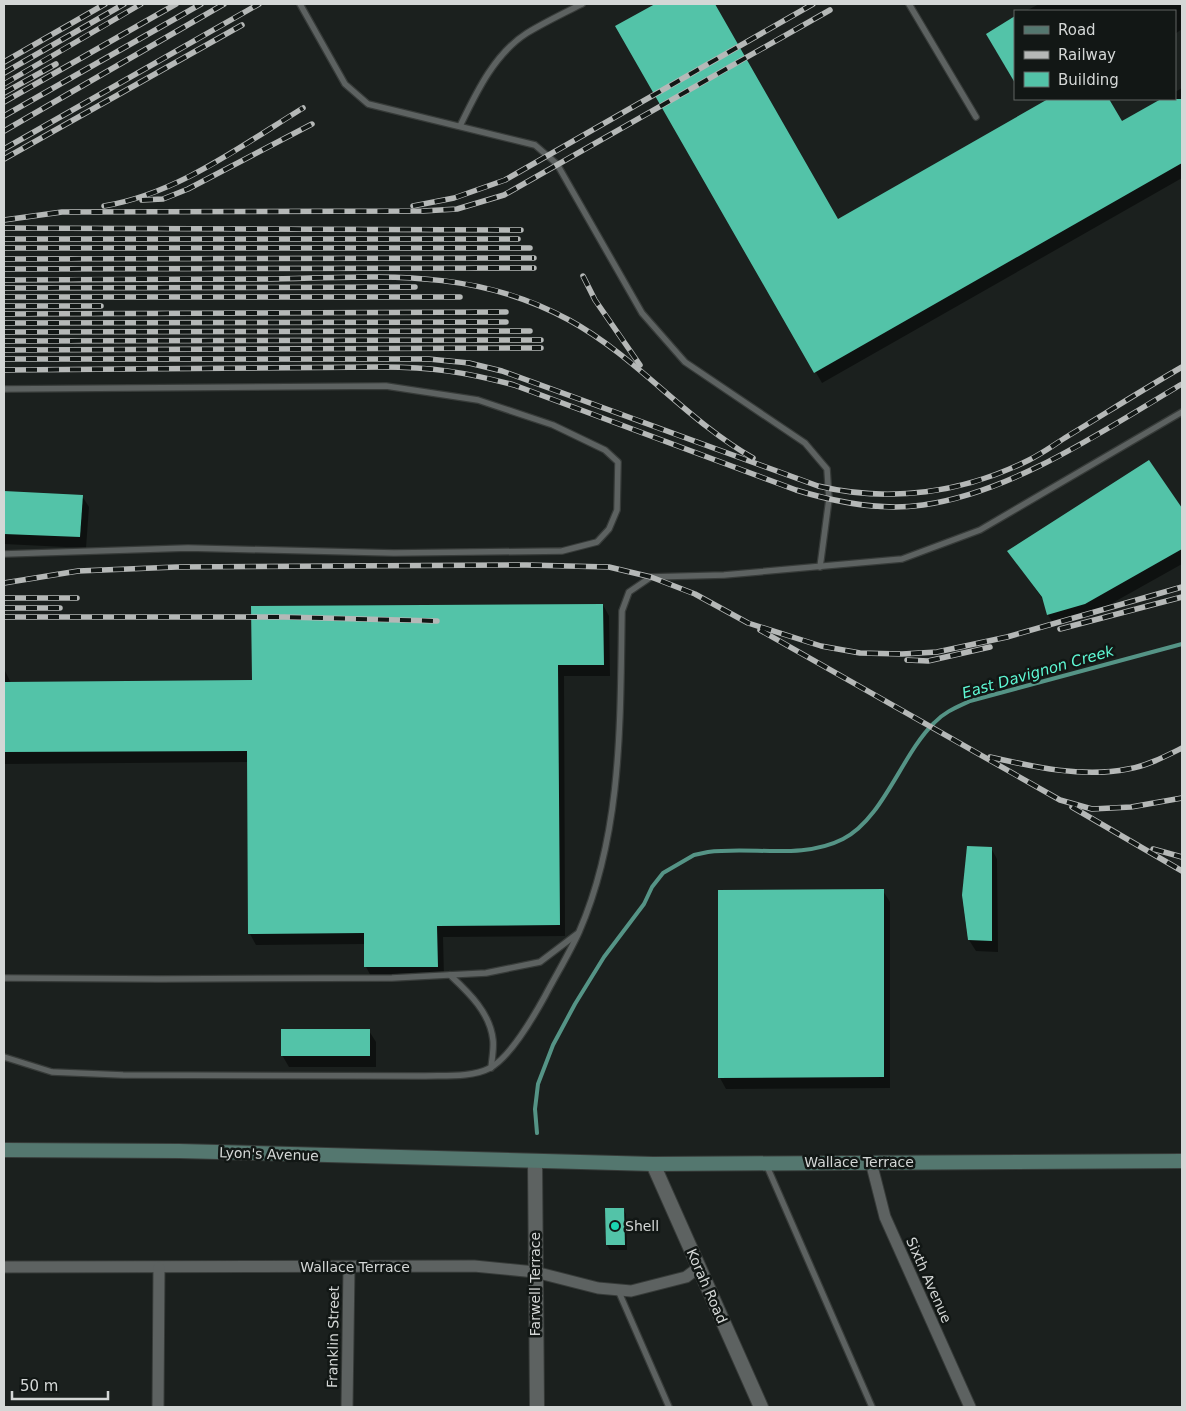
<svg xmlns="http://www.w3.org/2000/svg" width="1186" height="1411" viewBox="0 0 1186 1411" font-family="'DejaVu Sans',sans-serif">
<style>
.shadow{fill:#0007}
.lines{fill:none;stroke-linecap:round;stroke-linejoin:round}
.stream{stroke:#559486;stroke-width:4}
.building{fill:#53c3a8}
.service-casing{stroke:#373b39;stroke-width:8}
.minor-casing{stroke:#373b39;stroke-width:13}
.tertiary-casing{stroke:#373b39;stroke-width:16}
.secondary-casing{stroke:#373b39;stroke-width:16}
.service{stroke:#5d6261;stroke-width:5.5}
.minor{stroke:#5d6261;stroke-width:11}
.tertiary{stroke:#5d6261;stroke-width:14}
.secondary{stroke:#54776f;stroke-width:14}
.rail-casing{stroke:#b5b8b7;stroke-width:5.5}
.rail{stroke:#121715;stroke-width:4;stroke-dasharray:11;stroke-linecap:butt}
.poi-dot{fill:#1bd5b1;stroke:#121715;stroke-width:2}
.labels{text-anchor:middle;stroke-width:5;stroke-linejoin:round;paint-order:stroke}
.street-label{font-size:14px;fill:#d4d7d6;stroke:#121715}
.poi-label{font-size:14px;fill:#d4d7d6;stroke:#121715;text-anchor:start}
.water-label{font-size:15px;font-style:italic;fill:#5ef8d4;stroke:#121715}
</style>
<rect width="100%" height="100%" fill="#1b201e"/>
<g class="shadow">
<polygon points="658,4 713,4 837,220 1050,99 1108,99 1121,123 1164,99 1175,99 1175,92 1182,88 1182,178 822,383 617,27"/>
<polygon points="1039,4 1182,4 1182,29 1175,34 1175,11 1026,11"/>
<polygon points="1149,462 1182,510 1182,564 1091,615 1055,626 1048,615 1044,601 1009,551"/>
<polygon points="4,493 82,496 89,507 86,548 4,544"/>
<polygon points="603,605 609,616 610,676 564,676 565,936 443,937 444,978 372,978 366,967 365,944 256,945 250,934 248,762 4,764 4,669 11,683 253,681"/>
<polygon points="991,848 997,859 998,952 976,951 969,940"/>
<polygon points="883,891 890,902 890,1088 726,1089 720,1078"/>
<polygon points="369,1031 376,1042 376,1067 289,1067 282,1055"/>
<polygon points="623,1209 626,1214 627,1250 610,1250 607,1245"/>
</g>
<g class="lines">
<path class="stream" d="M537 1133 535 1109 538 1084 553 1045 575 1004 604 957 644 904 652 887 663 873 694 855 708 852C752 846 802 860 843 839 883 819 902 754 934 723 944 712 957 707 970 701L1182 644"/>
</g>
<g class="building">
<polygon points="655,4 715,4 838,219 1048,99 1109,99 1122,121 1161,99 1182,99 1182,163 814,373 615,26"/>
<polygon points="1015,16 1015,83 986,34"/>
<polygon points="1149,460 1182,508 1182,549 1085,604 1047,615 1042,597 1007,551"/>
<polygon points="4,491 83,495 80,537 4,534"/>
<polygon points="603,604 604,665 558,665 560,925 437,926 438,967 364,967 364,933 248,934 247,751 4,752 4,682 252,680 251,606"/>
<polygon points="967,846 992,847 992,941 968,940 962,895"/>
<polygon points="884,889 884,1077 718,1078 718,890"/>
<rect x="281" y="1029" width="89" height="27"/>
<polygon points="605,1208 624,1208 625,1245 606,1245"/>
</g>
<g class="lines">
<defs>
<g id="service">
<polyline points="300,4 345,84 368,104 535,145 557,164 642,313 685,362 805,443 827,469 829,499 820,567"/>
<polyline points="909,4 976,117"/>
<path d="M460 126C476 93 494 54 527 33 545 22 564 13 582 4"/>
<polyline points="4,389 386,386 478,400 553,425 605,450 618,462 617,510 609,529 597,542 562,551 394,553 188,548 4,554"/>
<path d="M450 975C468 992 490 1012 493 1040 494 1048 492 1059 491 1068"/>
<polyline points="4,978 160,979 392,978 486,973 540,962 577,934"/>
<path d="M4 1057 52 1072 123 1075 422 1076C443 1075 471 1078 490 1068 510 1057 534 1016 545 996 556 975 569 954 579 932 623 831 620 719 622 611L629 592 651 577 724 575 902 559 980 530 1182 412"/>
<polyline points="766,1164 872,1407"/>
<polyline points="618,1290 669,1407"/>
</g>
<g id="minor">
<polyline points="871,1162 885,1217 970,1407"/>
<polyline points="4,1267 474,1266 535,1272 598,1288 631,1291 686,1277 698,1268"/>
<polyline points="158,1407 159,1268"/>
<polyline points="347,1407 349,1267"/>
</g>
<g id="tertiary">
<polyline points="535,1161 537,1407"/>
<polyline points="653,1164 761,1407"/>
</g>
<polyline id="secondary" points="4,1150 179,1151 653,1164 1182,1161"/>
</defs>
<use href="#service" class="service-casing"/>
<use href="#minor" class="minor-casing"/>
<use href="#tertiary" class="tertiary-casing"/>
<use href="#secondary" class="secondary-casing"/>
<use href="#service" class="service"/>
<use href="#minor" class="minor"/>
<use href="#tertiary" class="tertiary"/>
<use href="#secondary" class="secondary"/>
<defs>
<g id="rail">
<polyline points="4,62 105,4"/>
<polyline points="4,73 124,4"/>
<polyline points="4,84 141,4"/>
<polyline points="4,93 56,64"/>
<polyline points="4,102 176,4"/>
<polyline points="4,116 201,4"/>
<polyline points="4,131 224,4"/>
<polyline points="4,149 259,4"/>
<polyline points="4,159 242,25"/>
<polyline points="142,200 163,199 188,189 312,124"/>
<path d="M104 206C177 194 241 146 303 108"/>
<polyline points="413,206 454,198 505,180 813,4"/>
<polyline points="4,220 62,212 423,211 457,209 504,195 830,10"/>
<polyline points="4,228 521,230"/>
<polyline points="4,239 518,239"/>
<polyline points="4,248 530,248"/>
<polyline points="4,259 534,258"/>
<polyline points="4,269 534,268"/>
<polyline points="583,276 595,300 640,365"/>
<path d="M4 280C90 279 176 279 262 279 371 278 469 265 569 320 637 357 686 420 753 458"/>
<polyline points="4,288 415,287"/>
<polyline points="4,297 460,297"/>
<polyline points="4,306 101,306"/>
<polyline points="4,314 506,312"/>
<polyline points="4,323 506,322"/>
<polyline points="4,332 530,331"/>
<polyline points="4,341 541,340"/>
<polyline points="4,350 541,348"/>
<path d="M4 359H429L469 363 502 371 818 486C890 503 963 493 1029 460 1043 453 1055 444 1068 436 1106 413 1144 389 1182 367"/>
<path d="M4 370 382 367C432 367 465 372 514 385L796 490C835 502 881 511 923 505 1014 492 1104 430 1182 384"/>
<polyline points="4,583 78,571 177,567 527,565 609,567 651,577 695,594 748,623 821,646 860,653 902,654 937,652 1007,637 1182,587"/>
<polyline points="4,598 77,598"/>
<polyline points="4,608 60,608"/>
<polyline points="4,617 284,617 437,621"/>
<polyline points="1060,629 1182,597"/>
<polyline points="760,630 1060,800 1092,809 1131,807 1182,798"/>
<polyline points="907,660 928,661 990,647"/>
<path d="M990 757C1034 767 1083 778 1128 769 1147 766 1166 756 1182 748"/>
<polyline points="1072,807 1182,871"/>
<polyline points="1153,849 1182,857"/>
</g>
</defs>
<use href="#rail" class="rail-casing"/>
<use href="#rail" class="rail"/>
</g>
<circle class="poi-dot" cx="615" cy="1226" r="5"/>
<g class="labels">
<g class="street-label">
<text transform="translate(269 1154) rotate(2)" y="5">Lyon's Avenue</text>
<text x="859" y="1167">Wallace Terrace</text>
<text x="355" y="1272">Wallace Terrace</text>
<text transform="translate(929 1280) rotate(66)" y="5">Sixth Avenue</text>
<text transform="translate(535 1284) rotate(-90)" y="5">Farwell Terrace</text>
<text transform="translate(707 1286) rotate(66)" y="5">Korah Road</text>
<text transform="translate(333 1337) rotate(-89)" y="5">Franklin Street</text>
</g>
<g class="poi-label">
<text x="625" y="1231">Shell</text>
</g>
<g class="water-label">
<text transform="translate(1038 672) rotate(-16)" y="5">East Davignon Creek</text>
</g>
</g>
<rect width="1186" height="1411" fill="none" stroke="#d4d7d6" stroke-width="10"/>
<rect x="1014" y="10" width="162" height="90" fill="#121715" stroke="#606462"/>
<rect x="1024" y="26" width="25" height="8" fill="#54776f" stroke="#606462"/>
<text x="1058" y="35" font-size="15" fill="#d4d7d6">Road</text>
<rect x="1024" y="51" width="25" height="8" fill="#b5b8b7" stroke="#606462"/>
<text x="1058" y="60" font-size="15" fill="#d4d7d6">Railway</text>
<rect x="1024" y="72" width="25" height="15" fill="#53c3a8" stroke="#606462"/>
<text x="1058" y="85" font-size="15" fill="#d4d7d6">Building</text>
<path d="M12 1391v8h96v-8" fill="none" stroke="#d4d7d6" stroke-width="2.5"/>
<text x="20" y="1391" font-size="15" fill="#d4d7d6" stroke="#121715" stroke-width="4" paint-order="stroke">50 m</text>
</svg>
